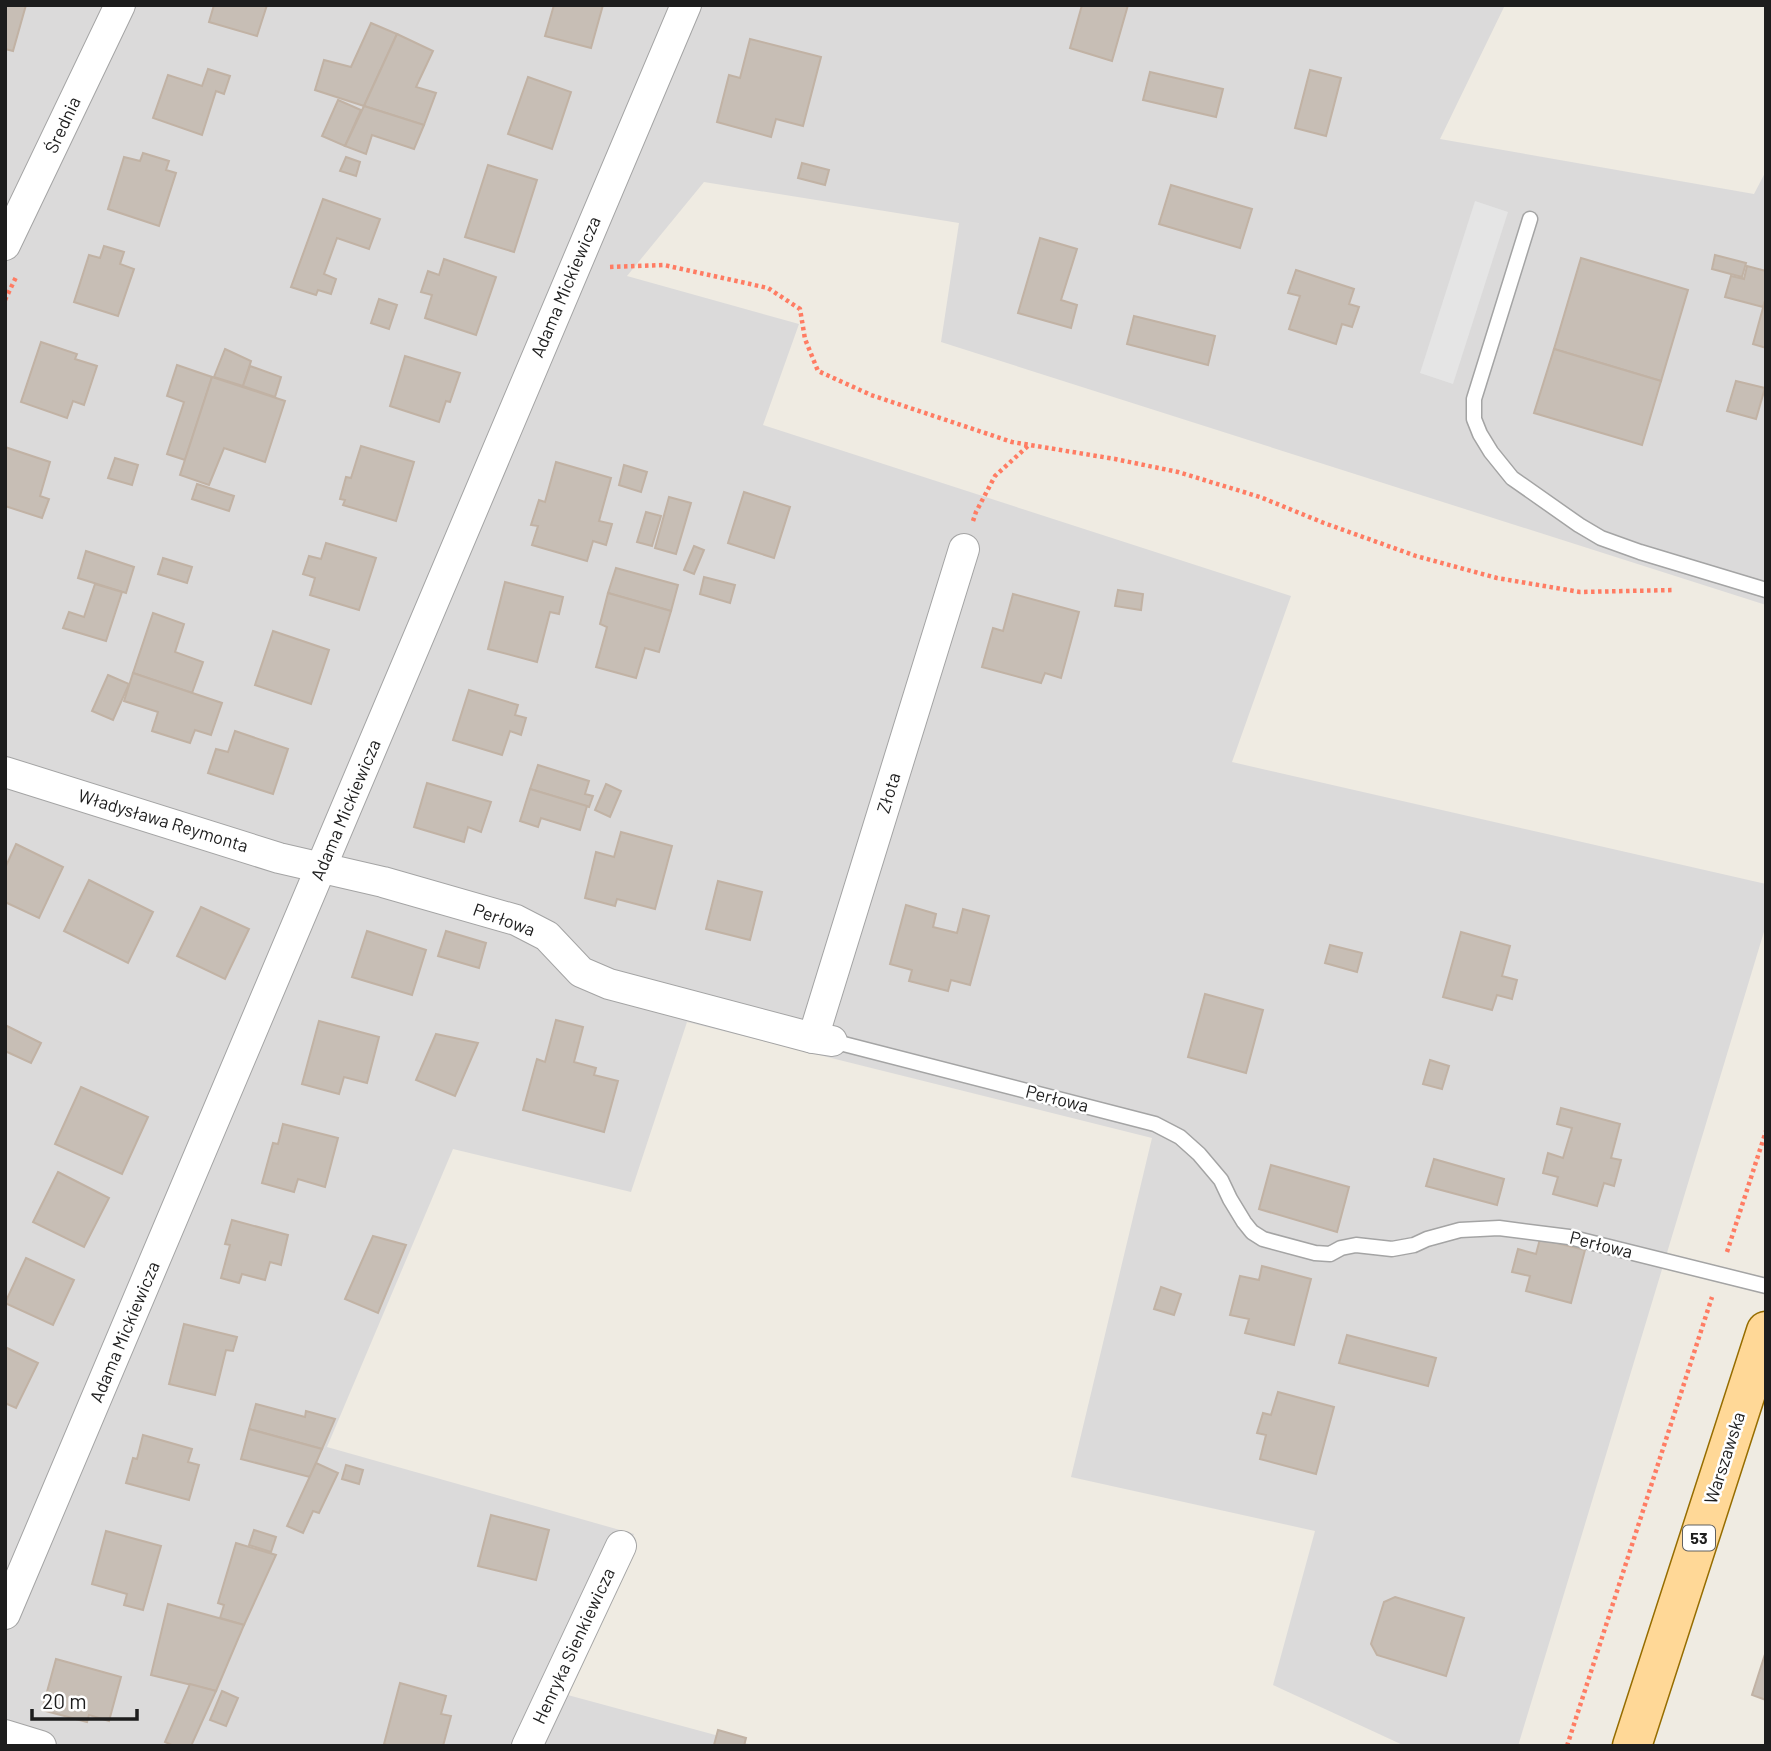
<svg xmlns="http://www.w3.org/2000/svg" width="1771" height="1751" viewBox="0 0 1771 1751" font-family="Barlow,sans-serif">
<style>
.residential{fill:#dbdada}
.parking{fill:#e5e5e5}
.building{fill:#c7beb5;stroke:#c1b2a4;stroke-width:2}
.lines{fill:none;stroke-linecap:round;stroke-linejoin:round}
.lane-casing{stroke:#a4a4a4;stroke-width:17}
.street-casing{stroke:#a4a4a4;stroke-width:32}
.primary-casing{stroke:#966d00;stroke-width:41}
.path{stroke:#ff7c63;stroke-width:4.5;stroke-dasharray:3.5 3.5;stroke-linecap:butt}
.lane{stroke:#fff;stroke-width:14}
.street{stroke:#fff;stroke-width:30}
.primary{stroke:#ffd897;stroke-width:38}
.labels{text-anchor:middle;stroke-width:5;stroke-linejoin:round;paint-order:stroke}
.shield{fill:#fff;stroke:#616161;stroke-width:2}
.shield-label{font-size:16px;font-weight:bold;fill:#1d1d1d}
.street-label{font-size:18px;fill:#1d1d1d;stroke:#fff}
</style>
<rect width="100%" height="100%" fill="#efebe2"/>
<polygon class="residential" points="5,5 1505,5 1440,139 1754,194 1766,171 1766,605 941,342 959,223 704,182 627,276 799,324 763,425 1291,596 1232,762 1766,884 1766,925 1518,1746 1405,1746 1273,1685 1315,1531 1071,1477 1152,1138 687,1022 631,1192 453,1149 327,1447 634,1534 564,1694 756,1746 5,1746"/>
<polygon class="parking" points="1475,201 1508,212 1453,384 1420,373"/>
<g class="building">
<polygon points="5,5 26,5 13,51 5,49"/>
<polygon points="214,5 267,5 257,36 209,22"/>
<polygon points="554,5 603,5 591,48 545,36"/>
<polygon points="1082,5 1128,5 1112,61 1070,48"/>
<polygon points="371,23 397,34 364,106 315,90 324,60 351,67"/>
<polygon points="397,34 433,51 416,87 436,93 424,125 364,106"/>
<polygon points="750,39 821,57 803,126 776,119 771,137 717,122 729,75 740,78"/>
<polygon points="208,69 230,76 224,94 216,91 202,135 153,118 168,75 202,86"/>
<polygon points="1310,70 1341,78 1326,136 1295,128"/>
<polygon points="1150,72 1223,89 1216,117 1143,100"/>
<polygon points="528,77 571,92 552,149 508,134"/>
<polygon points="338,100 361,110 345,146 322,136"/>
<polygon points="364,106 424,125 414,149 372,135 366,154 345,146"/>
<polygon points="143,153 169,161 166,170 176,173 159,226 108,209 124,157 140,161"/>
<polygon points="346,157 360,162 356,176 340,171"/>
<polygon points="802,163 829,170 825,185 798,178"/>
<polygon points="488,165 537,180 514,252 465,237"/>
<polygon points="1171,185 1252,209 1240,248 1159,224"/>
<polygon points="323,199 380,219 369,249 337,238 324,274 336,279 331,294 318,290 316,295 291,287"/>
<polygon points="1040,238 1077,249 1061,300 1077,305 1071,328 1018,313"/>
<polygon points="104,246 124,252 120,264 134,269 118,316 74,302 89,255 100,258"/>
<polygon points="1715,255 1746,263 1742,277 1712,269"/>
<polygon points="1581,258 1688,290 1661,381 1554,349"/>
<polygon points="444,259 496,277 476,335 425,318 432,295 421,292 428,271 439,275"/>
<polygon points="1747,266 1766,271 1766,297 1763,307 1725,297 1731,276 1744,279"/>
<polygon points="1296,270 1354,289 1349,304 1359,307 1352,327 1342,324 1336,344 1289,329 1300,296 1288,293"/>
<polygon points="1766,297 1766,348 1753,344"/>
<polygon points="379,299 397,305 389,329 371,323"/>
<polygon points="1134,316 1215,336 1208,365 1127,344"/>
<polygon points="41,342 77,354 75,359 97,366 84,405 73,401 67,418 21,402"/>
<polygon points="225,349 251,361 243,386 214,377"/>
<polygon points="1554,349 1661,381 1642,445 1534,413"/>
<polygon points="405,356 460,373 450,402 446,401 439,422 390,406"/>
<polygon points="177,365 212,377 185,460 167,454 184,402 167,396"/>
<polygon points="250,366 281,377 275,397 243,386"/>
<polygon points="212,377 285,401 265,462 224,448 209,485 180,475"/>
<polygon points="1736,381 1765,388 1756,419 1727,411"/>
<polygon points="361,446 414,462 396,521 343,505 345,500 340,499 346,477 351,478"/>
<polygon points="5,447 50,462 40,496 49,499 42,518 5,506"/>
<polygon points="115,458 138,465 132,485 108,478"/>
<polygon points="556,462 611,478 599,521 612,524 606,545 593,541 587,561 532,545 538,526 531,525 539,500 545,502"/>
<polygon points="624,465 647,472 641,492 619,485"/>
<polygon points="197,484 234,496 229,511 192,499"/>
<polygon points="744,492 790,507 774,558 728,543"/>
<polygon points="669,497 691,503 676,554 655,548"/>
<polygon points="646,512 661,516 652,546 637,542"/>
<polygon points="326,543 376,558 359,610 310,595 315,578 303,574 309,556 321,559"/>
<polygon points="694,546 704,550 694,574 684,570"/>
<polygon points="86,551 134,567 126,593 78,578"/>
<polygon points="163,558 192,567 187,583 158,574"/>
<polygon points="616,568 678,585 671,611 608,593"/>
<polygon points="704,577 735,585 730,603 700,594"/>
<polygon points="505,582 563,597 559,614 550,612 537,662 488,649"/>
<polygon points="95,584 122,592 106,641 63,628 69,612 84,617"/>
<polygon points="1118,590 1143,594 1141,610 1115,606"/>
<polygon points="608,593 671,611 659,652 645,648 636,678 596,667 607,627 600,624"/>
<polygon points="1013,594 1079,612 1061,678 1045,673 1041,683 982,667 993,628 1003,631"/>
<polygon points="153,613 184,624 175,652 203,662 192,693 133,673"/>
<polygon points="273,631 329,650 311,704 255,685"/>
<polygon points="133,673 222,703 211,735 195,730 190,743 152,731 158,712 124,701"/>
<polygon points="108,675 129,684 113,720 92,711"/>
<polygon points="469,690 518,705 515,715 526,718 521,735 510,731 502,755 453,740"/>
<polygon points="235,731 288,749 273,794 208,773 216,749 228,752"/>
<polygon points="538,765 589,781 585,794 593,796 589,807 530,789"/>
<polygon points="427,783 491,802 481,832 468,827 464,842 414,827"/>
<polygon points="606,784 621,791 610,817 595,810"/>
<polygon points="530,789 587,806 580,830 541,818 538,827 520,821"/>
<polygon points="621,832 672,846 655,909 617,899 615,906 585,898 596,852 614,857"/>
<polygon points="16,844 63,867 39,918 5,902 5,868"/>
<polygon points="89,880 153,912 128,963 64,931"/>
<polygon points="718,881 762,892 750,940 706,929"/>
<polygon points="906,905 936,914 933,927 957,933 963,909 989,916 970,985 951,980 948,991 909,981 912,970 890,964"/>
<polygon points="201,907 249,929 225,979 177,956"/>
<polygon points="367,931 426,950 412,995 352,977"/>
<polygon points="446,931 486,943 479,968 438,956"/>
<polygon points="1461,932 1510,946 1502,976 1517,980 1512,999 1497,995 1492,1010 1443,997"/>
<polygon points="1330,945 1362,953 1357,972 1325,963"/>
<polygon points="1205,994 1263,1010 1246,1073 1188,1057"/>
<polygon points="556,1020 583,1027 574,1062 596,1068 594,1075 618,1081 604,1132 523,1110 537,1059 545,1062"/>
<polygon points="319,1021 379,1037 367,1083 344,1077 339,1094 302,1084"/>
<polygon points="5,1025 41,1043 31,1063 5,1051"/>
<polygon points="436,1034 478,1043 455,1096 416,1080"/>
<polygon points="1430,1060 1449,1066 1442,1089 1423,1084"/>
<polygon points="81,1087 148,1117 122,1174 55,1144"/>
<polygon points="1561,1108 1620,1124 1611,1158 1621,1160 1614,1186 1604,1183 1597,1206 1553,1194 1558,1177 1543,1173 1548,1153 1563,1158 1572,1128 1557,1124"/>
<polygon points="283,1124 338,1138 325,1187 298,1179 294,1192 262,1183 273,1143 278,1144"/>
<polygon points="1434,1159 1504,1179 1497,1205 1426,1186"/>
<polygon points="1271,1165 1349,1187 1337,1232 1259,1209"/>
<polygon points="58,1172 109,1198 84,1247 33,1222"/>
<polygon points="232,1220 288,1235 281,1265 270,1262 265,1280 242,1274 239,1283 221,1278 230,1245 225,1244"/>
<polygon points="373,1236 406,1245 378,1313 345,1299"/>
<polygon points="1540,1239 1585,1250 1571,1303 1526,1291 1530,1276 1512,1272 1518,1249 1536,1254"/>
<polygon points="26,1258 74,1280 53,1325 5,1303"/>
<polygon points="1262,1266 1311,1279 1294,1345 1245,1333 1249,1319 1230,1315 1240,1276 1259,1280"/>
<polygon points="1161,1287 1181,1294 1174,1315 1154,1309"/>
<polygon points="184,1324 237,1337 233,1351 226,1350 215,1395 169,1384"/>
<polygon points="1347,1335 1436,1358 1428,1386 1339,1363"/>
<polygon points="5,1347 38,1363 16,1408 5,1403"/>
<polygon points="1278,1392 1334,1407 1316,1474 1260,1459 1266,1435 1257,1433 1263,1413 1271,1415"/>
<polygon points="256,1404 305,1417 306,1411 335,1419 322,1449 249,1429"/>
<polygon points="249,1429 322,1449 310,1477 241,1459"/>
<polygon points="143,1435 192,1449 188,1462 199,1465 189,1500 126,1483 133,1458 137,1459"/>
<polygon points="316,1463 338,1473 319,1513 313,1511 303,1533 287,1526"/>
<polygon points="346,1465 363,1470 359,1484 342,1479"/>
<polygon points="491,1515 549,1530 536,1580 478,1566"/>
<polygon points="254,1530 276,1537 271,1552 249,1545"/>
<polygon points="106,1531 161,1546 143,1610 124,1605 127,1594 92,1584"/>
<polygon points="236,1543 276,1555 244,1625 220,1618 224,1605 218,1603"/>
<polygon points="1395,1597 1464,1618 1446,1676 1377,1655 1371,1644 1384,1602"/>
<polygon points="168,1604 244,1625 216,1691 151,1675"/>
<polygon points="1766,1651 1766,1700 1752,1695"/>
<polygon points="56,1659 121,1677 109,1721 89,1715 87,1722 42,1710"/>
<polygon points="400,1683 446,1696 441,1714 451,1716 443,1746 390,1746 384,1744"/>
<polygon points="190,1684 216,1691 191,1746 174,1746 165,1742"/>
<polygon points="222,1691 238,1698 226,1726 210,1720"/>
<polygon points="718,1730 746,1738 744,1746 714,1745"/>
</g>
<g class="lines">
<defs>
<g id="lane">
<polyline points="1530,219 1474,399 1474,419 1480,434 1491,452 1512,478 1579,525 1601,538 1640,552 1766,590"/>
<polyline points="832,1041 1155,1124 1180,1137 1199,1154 1221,1180 1230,1199 1244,1222 1252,1232 1263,1239 1315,1253 1330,1254 1341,1248 1356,1245 1392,1249 1414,1245 1427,1239 1460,1230 1499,1228 1569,1237 1766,1286"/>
</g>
<g id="street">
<polyline points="5,245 120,5"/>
<polyline points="5,772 279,858 383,882 516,920 547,936 581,972 609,984 813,1038 832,1041"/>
<polyline points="813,1038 964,549"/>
<polyline points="5,1614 686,5"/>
<polyline points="5,1735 41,1746"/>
<polyline points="527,1746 621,1546"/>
</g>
<polyline id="primary" points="1632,1746 1766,1331"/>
</defs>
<use href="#lane" class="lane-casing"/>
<use href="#street" class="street-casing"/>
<use href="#primary" class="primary-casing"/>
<g class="path">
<polyline points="610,267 664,265 768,288 800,309 805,339 818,371 871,395 1012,442 1115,459 1178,472 1260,497 1324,523 1416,556 1497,578 1580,592 1674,590"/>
<polyline points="5,300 17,275"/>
<polyline points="973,521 976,512 995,476 1029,445"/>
<polyline points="1727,1252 1766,1131"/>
<polyline points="1567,1746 1712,1297"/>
</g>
<use href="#lane" class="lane"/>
<use href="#street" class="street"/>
<use href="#primary" class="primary"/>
</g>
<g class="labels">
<rect class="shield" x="1683" y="1525.5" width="32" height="25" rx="5"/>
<g class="shield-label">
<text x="1699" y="1544">53</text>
</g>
<g class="street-label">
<text transform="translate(63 125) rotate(-65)" y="6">Średnia</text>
<text transform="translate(566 287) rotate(-67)" y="6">Adama Mickiewicza</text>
<text transform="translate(889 793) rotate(-73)" y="6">Złota</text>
<text transform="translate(346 810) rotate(-67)" y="6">Adama Mickiewicza</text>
<text transform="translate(163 821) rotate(17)" y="6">Władysława Reymonta</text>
<text transform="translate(504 920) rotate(20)" y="6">Perłowa</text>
<text transform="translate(1057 1099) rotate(14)" y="6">Perłowa</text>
<text transform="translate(1601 1245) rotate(14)" y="6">Perłowa</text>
<text transform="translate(125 1332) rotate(-67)" y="6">Adama Mickiewicza</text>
<text transform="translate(1725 1458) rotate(-72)" y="6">Warszawska</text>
<text transform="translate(574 1646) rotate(-65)" y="6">Henryka Sienkiewicza</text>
</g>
</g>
<rect width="1771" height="1751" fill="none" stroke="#1d1d1d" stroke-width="14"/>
<path d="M32 1709v10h105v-10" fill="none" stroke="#1d1d1d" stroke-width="3.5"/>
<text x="42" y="1709" font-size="21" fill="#1d1d1d" stroke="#ffffff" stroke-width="5" paint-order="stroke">20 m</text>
</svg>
